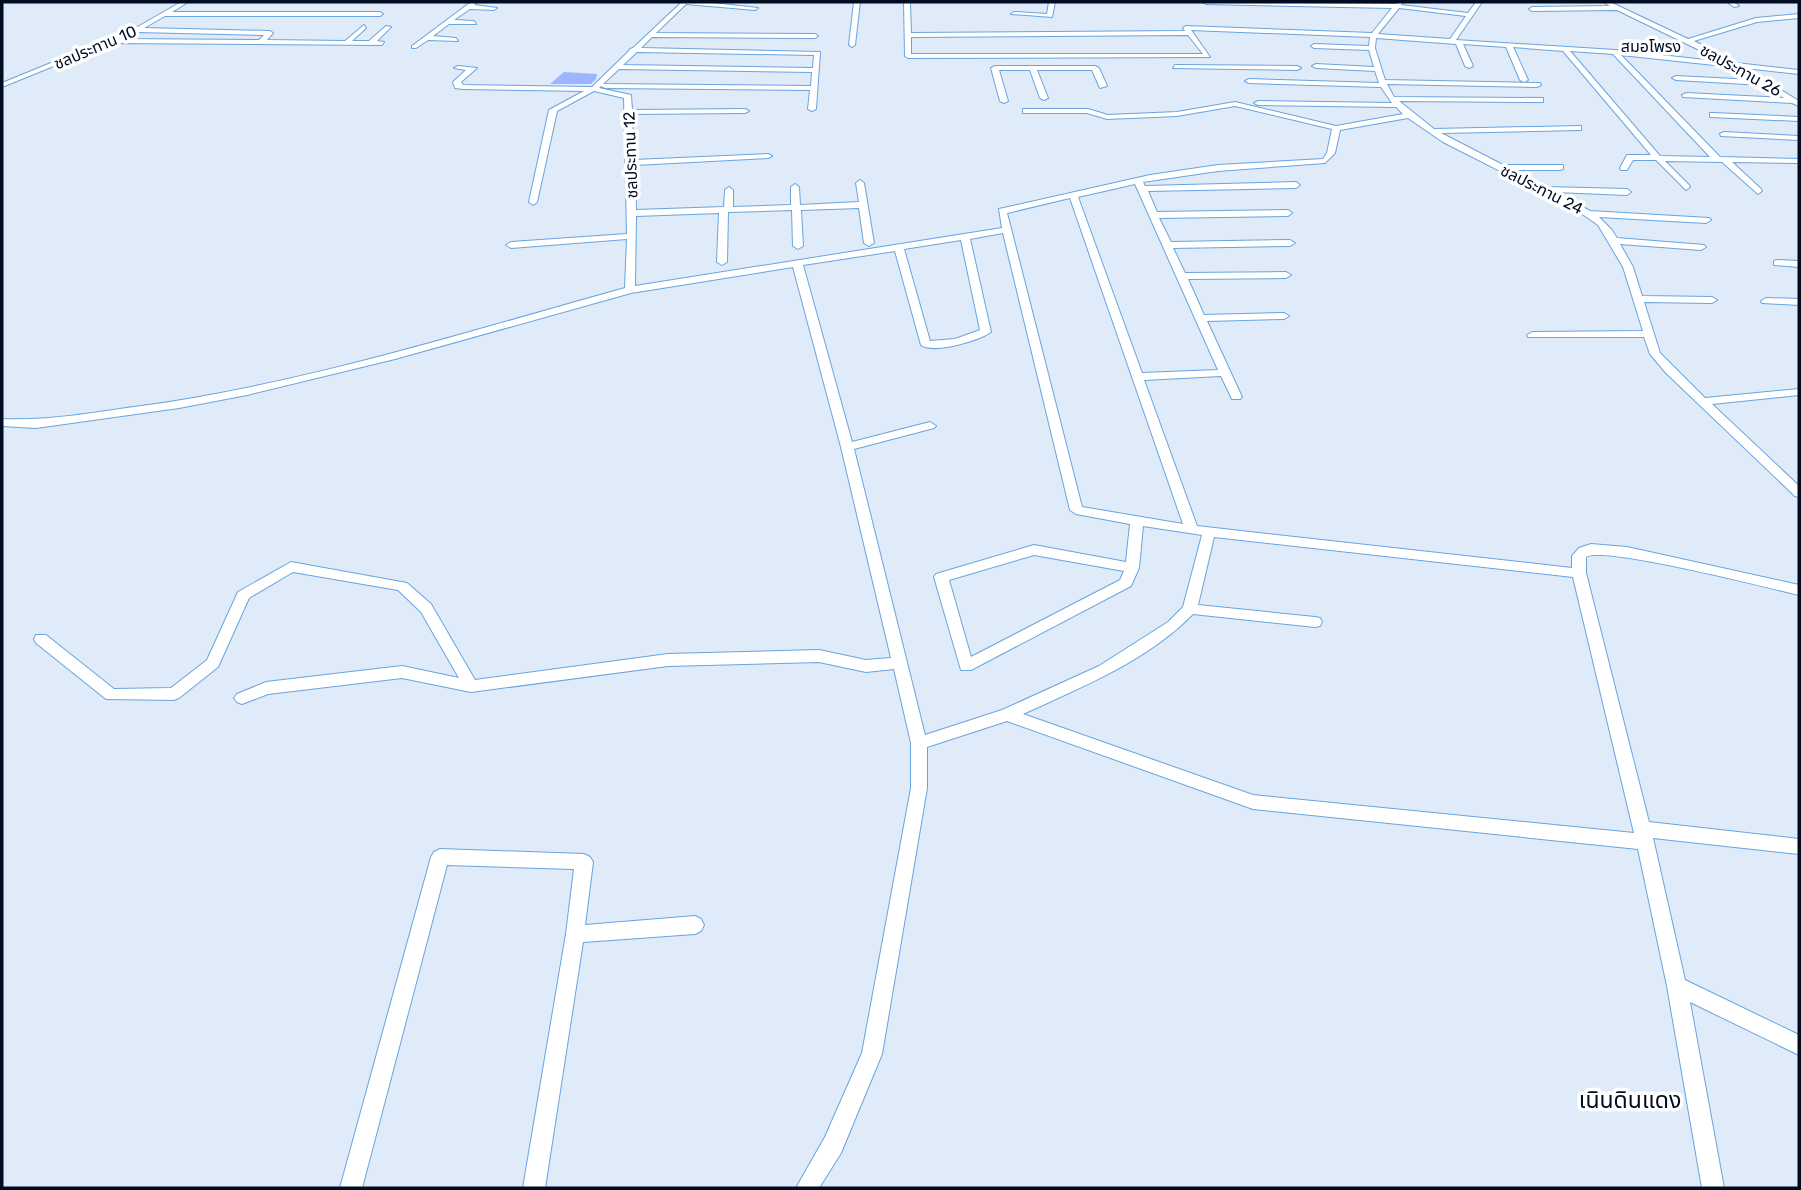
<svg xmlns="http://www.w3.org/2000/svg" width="1801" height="1190" viewBox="0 0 1801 1190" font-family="Rubik,'Noto Sans Thai',sans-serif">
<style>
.building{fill:#9db5ff}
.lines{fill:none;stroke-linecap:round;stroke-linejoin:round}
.street-casing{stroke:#68a4e0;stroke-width:2}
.street{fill:#fff;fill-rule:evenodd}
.labels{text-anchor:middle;stroke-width:7;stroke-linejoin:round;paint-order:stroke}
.far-neighbourhood-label{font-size:16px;fill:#000c22;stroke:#fff}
.far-street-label{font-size:16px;fill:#000c22;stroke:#fff}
.near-neighbourhood-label{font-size:23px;fill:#000c22;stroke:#fff}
</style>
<rect width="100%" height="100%" fill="#dfebf8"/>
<polygon class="building" points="564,72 597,74 596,79 591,84 550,84"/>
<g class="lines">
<defs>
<g id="street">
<path d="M181 2H188L172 12H380L383 14 380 16H165L144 28 270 31 273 33 267 40 345 41 364 25 366 28 352 41H369L386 26 391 27 377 41 384 42 382 45 110 43 2 87V83L134 29ZM137 32 264 35 259 40 120 39Z"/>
<polygon points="471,2 478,2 474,5 497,8 494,10 470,9 454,20 474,21 476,24 449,24 433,36 456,38 458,41 428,40 416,48 412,48 412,46"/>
<path d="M682 2H704L758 8 755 10 686 4 656 33 815 34 818 36 815 38 652 37 641 48 820 52 816 109 812 111 808 109 810 90 605 88 601 86 599 88 631 95 632 110 745 109 749 111 745 113 632 114 634 160 768 154 772 156 768 158 635 165 636 210 724 207 725 190 729 187 733 190V207L791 205V187L795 184 799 187 800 205 859 202 856 183 860 180 864 183 874 243 869 246 864 243 859 208 801 210 803 246 798 249 793 246 792 210 728 212 727 262 722 265 717 262 719 213 636 216 635 286 1002 228 999 209 1150 175 1218 165 1323 159 1327 153 1332 129 1235 106 1177 116 1107 119 1087 113H1023V109H1088L1108 115 1177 112 1235 102 1336 126 1403 114 1396 107 1258 105 1254 103 1258 101 1392 103 1381 87 1249 83 1245 81 1249 79 1379 83 1375 71 1316 68 1312 66 1316 64 1374 67 1369 50 1314 48 1311 46 1314 44 1369 46 1370 37 1191 30 1210 57 908 58 905 56 904 2H910L911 33 1185 31 1183 28 1186 26 1372 33 1392 8 1206 4 1203 2 1395 4 1403 2 1401 5 1468 13 1476 2H1482L1456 40 1615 50 1724 62 1617 10 1532 11 1529 9 1532 7 1610 6 1603 2H1610L1688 39 1756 18 1799 14V18L1757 22 1694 41 1736 63 1799 70V74L1745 68 1799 101V106L1792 103 1683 97 1682 95 1686 93 1784 98 1763 85 1676 80 1672 78 1676 76 1755 80 1733 67 1621 55 1720 157 1799 159V163L1732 162 1761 189 1762 191 1758 194 1722 162 1665 161 1689 185 1690 187 1686 190 1656 160H1633L1627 170H1621L1620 168 1627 155H1651L1563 51 1513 47 1528 80 1524 82 1520 80 1506 47 1463 44 1473 66 1469 68 1465 66 1456 44 1376 38 1375 48 1385 80 1540 83 1541 85 1537 87 1387 84 1394 97 1543 98V102H1540L1399 101 1434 129 1581 126V130H1578L1441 133 1503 165H1563V169L1560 170H1512L1545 187 1627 189 1631 192 1627 195 1555 192 1590 211 1709 218 1711 220 1706 223 1599 217 1611 229 1617 238 1704 245 1706 247 1701 250 1620 244 1633 267 1642 296 1712 297 1717 300 1712 303 1644 302 1660 353 1705 398 1799 389V395L1712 404 1799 486V497L1795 496 1666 373 1650 354 1644 337H1528L1527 335 1532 332 1643 331 1623 267 1598 225 1575 209 1443 142 1408 118 1340 130 1335 153 1325 163 1218 171 1143 182 1145 186 1296 182 1300 185 1296 188 1148 191 1157 212 1288 210 1292 213 1288 216 1159 218 1171 242 1290 240 1295 243 1290 246 1173 248 1185 273 1286 272 1291 275 1286 278 1188 279 1204 315 1284 313 1289 316 1284 319 1207 321 1242 397 1240 399H1232L1221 376 1144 380 1197 526 1572 568V556L1579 548 1591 544 1627 547 1799 585V595C1769 588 1601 545 1586 557V573L1649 822 1799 839V854L1653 838 1685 980 1799 1035V1055L1690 1002 1724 1188H1702L1667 986 1638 849 1253 809 1007 721 927 747V788L882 1054 841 1153 819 1188H796L825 1137 862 1053 911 788V743L894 669 866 672 819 662 668 666 471 692 402 678 268 694 242 704 237 702 234 698 237 694 266 682 402 666 459 678 421 612 398 590 293 572 249 598 218 667 179 698 174 700 106 699 36 643 34 639 36 635H46L114 689 171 688 207 660 238 592 291 562 407 583 431 604 475 680 668 654 819 650 866 660 891 658 841 447 793 267 631 293 395 359 247 395 179 408 36 428 2 426V419C47 421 90 413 134 407 301 385 463 333 625 288L627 239 511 248 506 245 511 242 627 234 624 98 594 91 557 111 537 202 533 205 529 202 549 110 584 91 463 89 455 88 453 82 466 70 454 68 458 66 477 68 461 82 463 85 592 87 629 51 630 49 633 48ZM1399 8 1466 16 1450 39 1378 34ZM1188 35 1203 54H911V37ZM1570 51 1613 54 1710 157 1660 156ZM637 52 814 55 813 68 623 65ZM619 69 812 72 811 86 603 84ZM1135 184 1218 370 1142 373 1078 197ZM1070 198 1183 524 1082 507 1007 213ZM1003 233 1070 510 1076 514 1130 524 1126 562 1034 545 936 574 934 577 961 670H971L1131 586 1139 568 1143 526 1202 535 1183 607 1168 622 1099 666 1002 710 925 735 854 449 934 428 936 426 930 422 852 442 803 265 895 251 921 345C933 354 979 341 991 332L970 239ZM961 240 980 330 955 339 930 341 904 249ZM1214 537 1573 577 1634 833 1253 795 1023 714C1082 687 1147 661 1193 614L1315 627 1320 626 1322 622 1320 618 1315 617 1198 605ZM1034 555 1124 571 1120 580 971 657 949 580Z"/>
<polygon points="854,2 860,2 855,45 852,47 849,45"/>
<polygon points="1049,2 1055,2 1052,17 1011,14 1014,12 1047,14"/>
<polygon points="1727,2 1734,2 1739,6 1734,7"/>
<polygon points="1175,65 1297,66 1301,68 1297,70 1173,68"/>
<polygon points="995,66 1095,66 1099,68 1107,86 1100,88 1092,70 1037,70 1048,98 1044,100 1040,98 1030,70 999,70 1008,101 1004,103 1000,101 991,68"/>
<polygon points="1713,113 1799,117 1799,121 1710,117 1710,113"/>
<polygon points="1724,132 1799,136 1799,140 1721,136 1720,134"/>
<polygon points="1777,260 1799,261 1799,267 1774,265 1774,261"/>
<polygon points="1766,298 1799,299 1799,305 1762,303 1761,301"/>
<polygon points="440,849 584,854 590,857 593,862 585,925 695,916 701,919 704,925 701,931 695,934 583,942 545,1188 523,1188 566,934 574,869 447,865 362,1188 340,1188 431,857 434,852"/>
</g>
</defs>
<use href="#street" class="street-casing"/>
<use href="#street" class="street"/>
</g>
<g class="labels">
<g class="far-neighbourhood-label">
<text x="1651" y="52">สมอโพรง</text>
</g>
<g class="far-street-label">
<text transform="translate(95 47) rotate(-23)" y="6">ชลประทาน 10</text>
<text transform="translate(1741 70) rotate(29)" y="6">ชลประทาน 26</text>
<text transform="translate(630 155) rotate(-92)" y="6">ชลประทาน 12</text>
<text transform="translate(1542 189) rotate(27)" y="6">ชลประทาน 24</text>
</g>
<g class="near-neighbourhood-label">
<text x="1630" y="1108">เนินดินแดง</text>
</g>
</g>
<rect width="1801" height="1190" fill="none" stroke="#000c22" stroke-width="7"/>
</svg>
